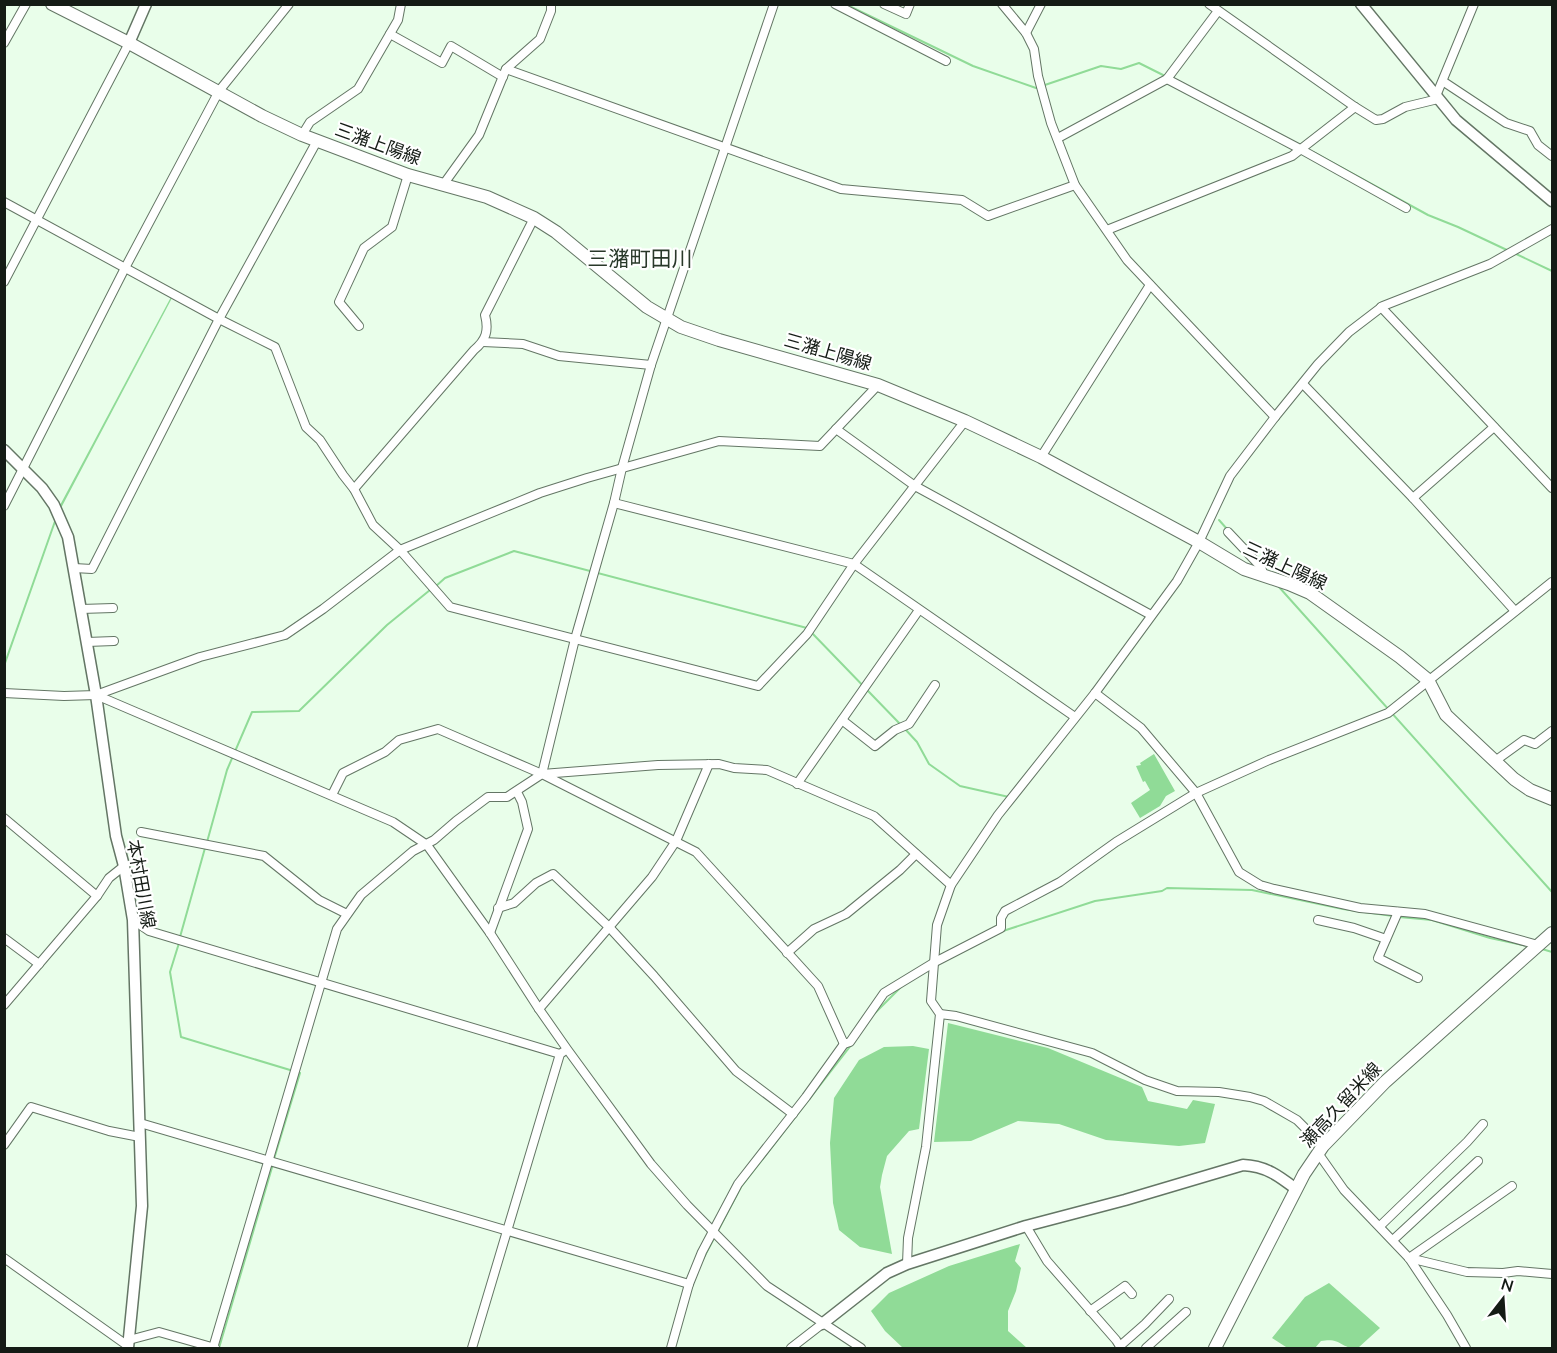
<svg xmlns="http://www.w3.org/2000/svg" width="1557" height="1353" viewBox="0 0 1557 1353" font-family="'Nunito Sans','Noto Sans JP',sans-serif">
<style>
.water{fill:#90db97}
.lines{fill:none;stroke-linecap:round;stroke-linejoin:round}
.stream{stroke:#90db97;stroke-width:2}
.street-casing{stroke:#647665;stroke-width:10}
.secondary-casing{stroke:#647665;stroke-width:13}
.primary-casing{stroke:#647665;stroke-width:14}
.street{stroke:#fff;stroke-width:8}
.secondary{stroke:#fff;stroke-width:10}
.primary{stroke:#fff;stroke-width:12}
.labels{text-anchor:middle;stroke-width:4.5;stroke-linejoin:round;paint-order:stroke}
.street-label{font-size:18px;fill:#141b15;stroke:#fff}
.quarter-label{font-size:21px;fill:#283829;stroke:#fff}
</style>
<rect width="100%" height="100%" fill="#e9feea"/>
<g class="water">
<polygon points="171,297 172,298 60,510 5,666 5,660 59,507"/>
<polygon points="1154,754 1175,791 1166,796 1160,806 1140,818 1131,803 1150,790 1145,781 1143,782 1136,766 1141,765 1140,763"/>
<polygon points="948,1023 1048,1048 1142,1087 1148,1101 1187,1109 1193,1100 1215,1104 1205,1143 1179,1146 1106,1140 1059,1124 1018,1121 971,1141 934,1142"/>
<polygon points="913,1046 929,1049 919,1129 909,1131 887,1156 882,1175 880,1187 892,1254 860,1247 839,1230 833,1203 830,1143 834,1098 859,1060 884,1047"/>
<polygon points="1020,1244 1015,1261 1021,1268 1016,1291 1008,1311 1008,1331 1027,1348 903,1348 885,1331 871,1311 889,1293 949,1266"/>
<path d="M1329 1283 1380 1328 1358 1348C1340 1349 1342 1337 1321 1341L1315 1348H1285L1286 1347 1272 1338 1305 1297Z"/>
</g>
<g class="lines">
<g class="stream">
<polyline points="845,4 973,66 1036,88 1101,66 1121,69 1139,63 1167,77"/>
<polyline points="1261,124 1274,131"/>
<polyline points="1313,152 1428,215 1458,227 1509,251"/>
<polyline points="1514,253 1552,271"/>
<polyline points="1219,520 1227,529"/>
<polyline points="435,587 445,578 514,551 807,628"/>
<polyline points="1279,587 1552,892"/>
<polyline points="811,632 901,725"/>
<polyline points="905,729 917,742 929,764 960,786 1009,797"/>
<polyline points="207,842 227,770 252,712 299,711 387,625 430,590"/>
<polyline points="1399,917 1432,920 1490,938 1527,946"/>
<polyline points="1003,931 1095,901 1162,891 1167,888 1252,890 1343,909 1393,916"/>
<polyline points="180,937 205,848"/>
<polyline points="179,943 170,972 181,1037 300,1073 274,1159"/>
<polyline points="1542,949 1552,952"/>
<polyline points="873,1015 903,985"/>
<polyline points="701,1263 741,1187 852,1044"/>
<polyline points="219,1348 273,1164"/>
</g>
<defs>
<g id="street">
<polyline points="835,4 946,61"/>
<polyline points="884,4 906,14 910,4"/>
<polyline points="1002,4 1026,33 1034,49 1038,76 1051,123 1075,185 1127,260 1275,417"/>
<polyline points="1209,4 1355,107 1376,120 1383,119 1405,107 1438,99"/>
<polyline points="1026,33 1041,4"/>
<polyline points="390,34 442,63 451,46 503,77"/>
<polyline points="4,43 26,4"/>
<polyline points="506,69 841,189 962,200 988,216 1075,185"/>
<polyline points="1167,79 1302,150 1406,208"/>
<polyline points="1444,82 1506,123 1530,131 1538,145 1552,156"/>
<polyline points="1436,96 1474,4"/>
<polyline points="302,135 310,122 358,89 398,20 401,4"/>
<polyline points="1058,138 1167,79 1218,11"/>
<polyline points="443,185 479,135 506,69 540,39 551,11 551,4"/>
<polyline points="4,202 219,319 275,347 306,427 320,440 343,475 354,489 373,525 400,550 450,607 758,686 807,634 854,564 965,421"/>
<polyline points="1107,230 1292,156 1355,107"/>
<polyline points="4,282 129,43"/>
<polyline points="1381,307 1552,488"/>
<polyline points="359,326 339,302 364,248 392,227 408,175"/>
<polyline points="483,342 523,344 559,356 651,365"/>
<polyline points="1303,384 1413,498 1515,611"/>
<polyline points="836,429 915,486 1151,615"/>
<polyline points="1041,457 1150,285"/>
<path d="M354 489 474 350C486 340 489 331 485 315L534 218"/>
<polyline points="1413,498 1494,427"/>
<polyline points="614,503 854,564 1075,717"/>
<polyline points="4,506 125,268 219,91 289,4"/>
<polyline points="1228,532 1261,567 1264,576"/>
<polyline points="74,568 92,569 219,319 317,141"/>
<polyline points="81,609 113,608"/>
<polyline points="87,642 114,641"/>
<polyline points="4,693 64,696 96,695 200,657 285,635 323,609 400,550 540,493 587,478 719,441 820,446 878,385"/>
<polyline points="1095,693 1141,728 1196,793 1239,872 1260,885 1274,889 1360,908 1425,914 1538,945"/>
<polyline points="96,695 393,822 427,845 490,933 539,1009 567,1049 651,1164 687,1205 767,1286 861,1348"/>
<polyline points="842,720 875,746 895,730 909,724 935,685"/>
<polyline points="1495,761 1524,740 1535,744 1552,731"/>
<polyline points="542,774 575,639 614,503 622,468 651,365 774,4"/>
<polyline points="797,784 919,610"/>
<polyline points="332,795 343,773 385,752 399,740 438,729 542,774 696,852 818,986 844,1044"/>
<polyline points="4,818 97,896"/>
<polyline points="141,832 264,856 319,900 347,914"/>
<polyline points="498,908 514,903 536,883 553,874 609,927 654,976 736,1071 793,1114"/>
<polyline points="1398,912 1378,958 1418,978"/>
<polyline points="133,920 149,931 560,1054"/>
<polyline points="1318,920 1354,928 1386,939"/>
<polyline points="490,933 528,829 522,802 517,792"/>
<polyline points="4,938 39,964"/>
<polyline points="787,953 814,929 846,914 900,870 916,854"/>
<polyline points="4,1005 97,896 109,878 124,866"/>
<polyline points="539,1009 652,877 676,841 709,764"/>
<polyline points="940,1014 956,1016 1092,1053 1145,1080 1177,1091 1219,1092 1250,1097 1264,1101 1297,1120 1323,1146"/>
<polyline points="140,1123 689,1284"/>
<polyline points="4,1145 31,1107 109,1131 140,1137"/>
<polyline points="1318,1153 1344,1190 1409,1258 1447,1315 1466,1348"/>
<polyline points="1026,1226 1047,1261 1116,1340 1121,1348"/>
<polyline points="1380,1226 1467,1142 1483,1124"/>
<polyline points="1393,1240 1478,1161"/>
<polyline points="4,1258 128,1346"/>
<polyline points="1409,1258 1467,1272 1503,1273 1518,1271 1552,1274"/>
<polyline points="1409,1258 1512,1186"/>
<polyline points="907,1264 908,1238 926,1147 940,1014 931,1001 937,925 951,885 998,815 1095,693 1177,581 1199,542 1230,476 1275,417 1318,364 1349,332 1383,306 1490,264 1552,229"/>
<polyline points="1090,1311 1125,1286 1132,1294"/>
<polyline points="129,1340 159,1332 215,1348"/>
<polyline points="1120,1346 1145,1324 1169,1299"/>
<polyline points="213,1348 337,929 361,895 413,851 434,840 456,821 488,797 507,797 542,774 658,765 719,764 734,768 767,770 874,816 951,885"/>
<polyline points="472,1348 560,1054 563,1052"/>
<polyline points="671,1348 689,1284 702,1252 738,1184 806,1097 844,1044 850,1042 884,993 935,962 1001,928 1001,918 1005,911 1060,882 1116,842 1196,793 1269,760 1388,713 1552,582"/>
<polyline points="791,1348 822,1324"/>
<polyline points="1146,1348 1186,1312"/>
</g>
<g id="secondary">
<polyline points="1361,4 1456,120 1552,201"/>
<polyline points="129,43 146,4"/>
<polyline points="4,450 42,488 54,505 68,537 96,695 116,836 124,866 133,920 142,1206 128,1348"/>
<path d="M822 1324 887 1273 907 1264 1026 1226 1125 1200 1243 1165C1266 1166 1279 1176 1296 1189"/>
</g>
<g id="primary">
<polyline points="52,4 129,43 262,116 302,135 408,175 487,197 534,218 556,232 647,307 681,327 719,340 878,385 965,421 1041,457 1199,542 1244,569 1289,584 1310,593 1400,657 1428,680 1446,715 1514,779 1530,790 1552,799"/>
<polyline points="1215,1348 1304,1174 1323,1146 1385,1082 1552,933"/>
</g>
</defs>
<use href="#street" class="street-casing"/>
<use href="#secondary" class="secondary-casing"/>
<use href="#primary" class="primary-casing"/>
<use href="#street" class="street"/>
<use href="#secondary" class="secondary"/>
<use href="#primary" class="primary"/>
</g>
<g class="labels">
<g class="street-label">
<text transform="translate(378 144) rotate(20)" y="6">三潴上陽線</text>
<text transform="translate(828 352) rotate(16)" y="6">三潴上陽線</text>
<text transform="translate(1285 566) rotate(25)" y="6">三潴上陽線</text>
<text transform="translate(141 884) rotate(80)" y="6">本村田川線</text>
<text transform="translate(1341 1105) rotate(-47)" y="6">瀬高久留米線</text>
</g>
<g class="quarter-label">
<text x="640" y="266">三潴町田川</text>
</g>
</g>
<rect width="1557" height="1353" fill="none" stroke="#141b15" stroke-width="12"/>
<g transform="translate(1503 1299) rotate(17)" stroke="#ffffff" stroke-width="4.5" paint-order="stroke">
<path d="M0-4.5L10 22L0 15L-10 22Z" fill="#141b15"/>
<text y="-9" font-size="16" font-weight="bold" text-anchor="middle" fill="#141b15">N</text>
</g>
</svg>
